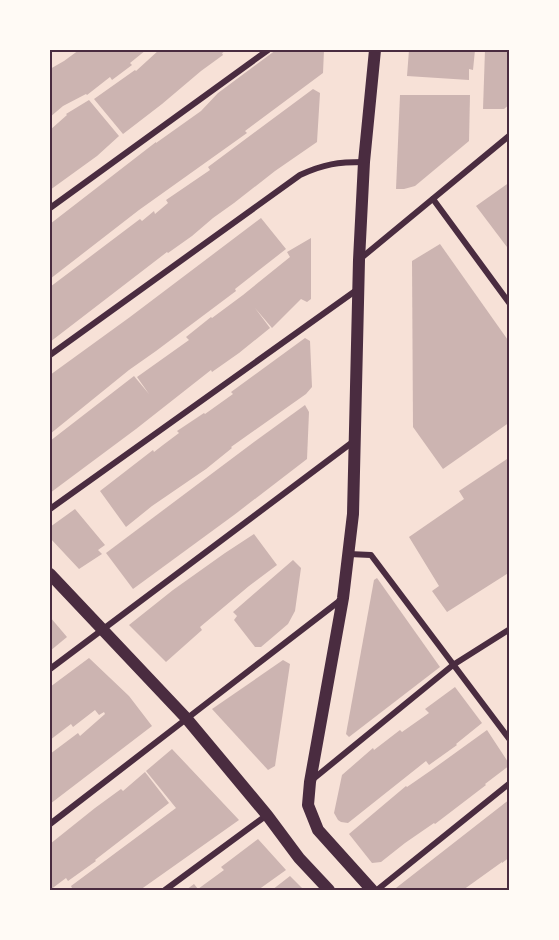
<svg xmlns="http://www.w3.org/2000/svg" width="559" height="940" viewBox="0 0 559 940" font-family="'DejaVu Sans',sans-serif">
<style>
.building{fill:#ccb4b1}
.lines{fill:none;stroke-linecap:round;stroke-linejoin:round}
.minor{stroke:#4a2c40;stroke-width:6}
.secondary{stroke:#4a2c40;stroke-width:12}
.neatline{fill:none;stroke:#4a2c40;stroke-width:2}
</style>
<rect width="100%" height="100%" fill="#f7e1d7"/>
<g class="building">
<polygon points="79,50 146,50 130,63 132,65 112,80 110,77 87,95 86,94 63,106 50,117 50,69 64,61"/>
<polygon points="159,50 227,50 222,53 223,55 201,71 162,104 123,134 94,99 135,70 136,71"/>
<polygon points="276,50 324,50 323,73 245,131 247,133 139,210 50,279 50,224 156,142 156,143 201,111 218,93"/>
<polygon points="409,50 475,50 473,70 469,69 469,80 407,76"/>
<polygon points="485,50 510,50 510,104 504,109 483,109"/>
<polygon points="313,89 320,93 317,142 275,171 234,203 213,218 192,236 168,253 167,252 50,342 50,287 140,219 142,221 154,211 155,214 168,203 166,200 210,170 208,167"/>
<polygon points="400,95 470,95 469,141 415,186 404,189 396,189"/>
<polygon points="89,100 119,136 97,156 50,190 50,130 67,115 66,114"/>
<polygon points="510,182 510,251 476,206"/>
<polygon points="261,218 286,249 235,289 236,291 156,351 129,370 50,434 50,375 130,317"/>
<polygon points="311,238 311,299 307,302 301,299 272,328 255,308 270,328 239,353 212,372 211,370 136,429 50,493 50,441 134,376 149,394 137,377 189,340 186,337 211,317 212,318 243,295 290,257 287,252"/>
<polygon points="440,244 510,343 510,422 443,469 413,427 412,261"/>
<polygon points="305,338 310,341 312,387 306,394 231,447 232,448 206,469 152,506 126,527 100,491 153,450 154,452 163,445 179,433 177,431 204,413 205,414 233,394 231,392"/>
<polygon points="305,405 309,412 307,459 234,515 133,589 106,553 254,442"/>
<polygon points="510,457 510,572 447,612 432,591 439,586 409,537 464,499 459,491"/>
<polygon points="75,509 105,545 98,550 102,554 79,569 50,538 50,527"/>
<polygon points="254,534 277,565 249,586 200,627 202,630 166,662 129,625 173,590 225,553"/>
<polygon points="293,560 301,568 295,611 288,624 261,647 255,647 234,620 237,616 233,612"/>
<polygon points="377,578 440,667 349,737 346,734 374,580"/>
<polygon points="50,617 67,637 50,651"/>
<polygon points="89,658 129,696 152,726 50,804 50,754 78,733 80,736 105,714 104,712 99,715 95,710 73,727 71,724 50,740 50,687"/>
<polygon points="283,660 290,664 275,766 268,770 212,709"/>
<polygon points="455,687 482,723 456,744 457,745 429,765 426,761 348,823 341,822 338,820 334,813 342,775 373,748 374,750 400,730 402,732 429,713 425,709"/>
<polygon points="487,730 510,765 485,784 486,785 435,824 434,823 405,843 381,862 372,863 349,834 406,786 407,787 433,769"/>
<polygon points="172,749 239,820 140,890 70,890 72,888 71,886 176,808 146,771"/>
<polygon points="145,772 169,803 95,860 96,861 68,881 66,878 50,890 50,844 95,808 121,789 123,791"/>
<polygon points="510,799 510,857 502,863 502,862 463,890 398,890 396,888"/>
<polygon points="258,839 286,870 258,890 186,890 194,884 198,889 224,870 221,867"/>
<polygon points="290,876 304,890 272,890"/>
</g>
<g class="lines">
<g class="minor">
<polyline points="433,199 510,304"/>
<polyline points="50,208 268,50"/>
<polyline points="360,259 510,135"/>
<path d="M50 355 300 175C324 164 338 162 364 162"/>
<polyline points="50,509 358,289"/>
<polyline points="349,554 371,555 510,740"/>
<polyline points="50,669 354,441"/>
<polyline points="312,780 453,665 510,629"/>
<polyline points="50,824 342,599"/>
<polyline points="165,890 267,815"/>
<polyline points="377,890 510,783"/>
</g>
<g class="secondary">
<polyline points="50,574 187,719 267,815 299,858 329,890"/>
<polyline points="372,890 318,830 308,805 310,782 343,598 353,514 359,260 364,162 375,50"/>
</g>
</g>
<rect width="559" height="940" fill="none" stroke="#fffaf5" stroke-width="102"/>
<rect x="51" y="51" width="457" height="838" class="neatline"/>
</svg>
